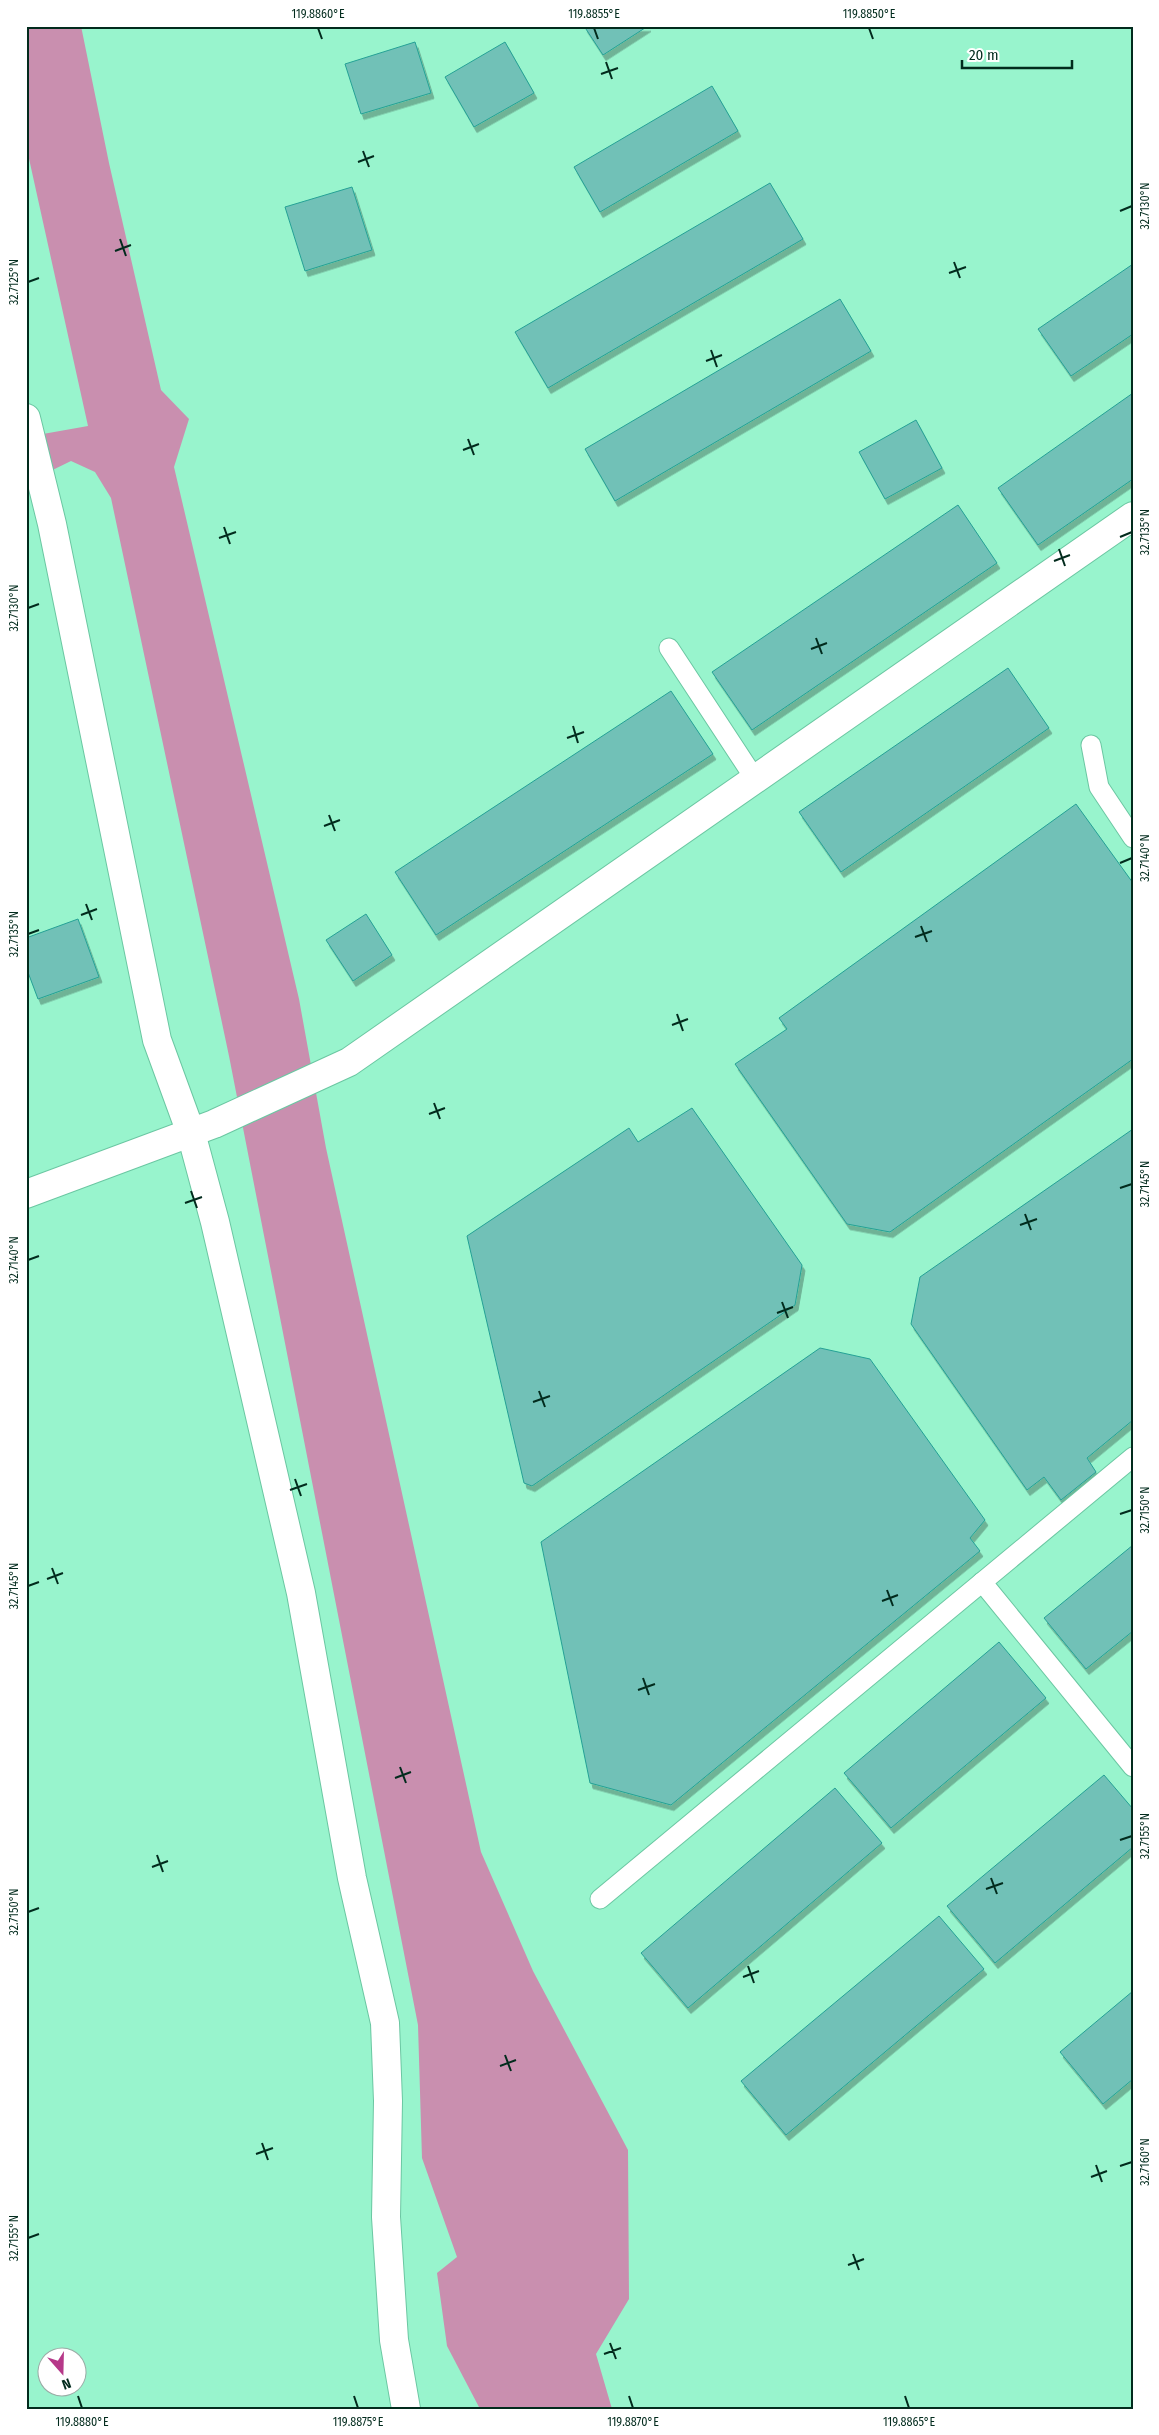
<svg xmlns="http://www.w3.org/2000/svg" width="1159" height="2435" viewBox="0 0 1159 2435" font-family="'Fira Sans Condensed',sans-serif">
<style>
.water{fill:#c98faf}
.building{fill:#71c1b7;stroke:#24a195;filter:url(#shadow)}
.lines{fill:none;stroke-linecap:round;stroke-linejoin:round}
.lane-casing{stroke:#6bc7a2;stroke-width:21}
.street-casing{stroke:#6bc7a2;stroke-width:30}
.secondary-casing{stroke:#6bc7a2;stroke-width:30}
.lane{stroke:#fff;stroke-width:19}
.street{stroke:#fff;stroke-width:28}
.secondary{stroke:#fff;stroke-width:28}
.ticks{fill:none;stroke:#022b1d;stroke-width:2}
.neatline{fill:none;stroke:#022b1d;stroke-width:2}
.ticks-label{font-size:12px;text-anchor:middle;fill:#022b1d}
</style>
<defs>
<filter id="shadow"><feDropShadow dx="3" dy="5.5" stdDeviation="0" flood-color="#0004"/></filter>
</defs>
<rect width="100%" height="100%" fill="#98f4cd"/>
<polygon class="water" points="26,26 81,26 109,163 161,390 189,419 174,467 299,999 326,1148 481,1852 533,1971 628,2150 629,2299 596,2354 612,2409 480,2409 447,2346 437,2273 457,2257 422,2158 418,2025 229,1056 111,498 95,472 71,461 26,483 26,437 88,426 26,145"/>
<g class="building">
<polygon points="584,26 648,26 603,55"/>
<polygon points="415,42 431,93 361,114 345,64"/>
<polygon points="505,42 534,93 474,127 445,77"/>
<polygon points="712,86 738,131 600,212 574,167"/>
<polygon points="770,183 803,239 548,388 515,332"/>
<polygon points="352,187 372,250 305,271 285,207"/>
<polygon points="1133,264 1133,334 1071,376 1038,329"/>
<polygon points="840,299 871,351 615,501 585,449"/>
<polygon points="1133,393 1133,479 1038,545 998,488"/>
<polygon points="916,420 942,468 885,499 859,452"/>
<polygon points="958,505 997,563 752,730 712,672"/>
<polygon points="1008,668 1049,728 841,872 799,812"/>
<polygon points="671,691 713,754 436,935 395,872"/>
<polygon points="1076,804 1133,883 1133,1059 890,1232 847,1224 735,1064 787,1029 779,1018"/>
<polygon points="366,914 392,955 353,981 326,940"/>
<polygon points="78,919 99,977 38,999 26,967 26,938"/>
<polygon points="692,1108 802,1265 795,1305 532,1486 524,1483 467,1236 629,1128 638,1142"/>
<polygon points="1133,1129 1133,1420 1087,1458 1096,1472 1061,1500 1044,1477 1027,1490 911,1324 920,1277"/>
<polygon points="820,1348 870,1359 985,1520 970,1538 980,1551 671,1805 590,1783 541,1542"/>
<polygon points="1133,1545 1133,1631 1086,1669 1044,1618"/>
<polygon points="999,1642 1046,1698 891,1828 844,1773"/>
<polygon points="1104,1775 1133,1809 1133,1847 995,1963 947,1906"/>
<polygon points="835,1788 882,1843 688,2008 641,1953"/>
<polygon points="939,1916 984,1969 786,2135 741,2081"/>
<polygon points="1133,1991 1133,2079 1103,2104 1060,2052"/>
</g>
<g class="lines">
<defs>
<g id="lane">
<polyline points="669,648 755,779"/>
<polyline points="1091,745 1099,787 1133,838"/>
<polyline points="982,1582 1133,1767"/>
<polyline points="600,1899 1133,1457"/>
</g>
<polyline id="street" points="26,418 52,524 157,1040 191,1133 215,1222 301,1593 352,1878 385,2023 388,2101 386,2217 394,2340 406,2409"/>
<polyline id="secondary" points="26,1194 214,1124 349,1062 1133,516"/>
</defs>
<use href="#lane" class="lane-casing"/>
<use href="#street" class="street-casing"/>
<use href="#secondary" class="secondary-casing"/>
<use href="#lane" class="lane"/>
<use href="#street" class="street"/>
<use href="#secondary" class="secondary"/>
</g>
<path class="ticks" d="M318 28 322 39M594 28 598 39M869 28 873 39M606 62 612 79M601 74 618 68M363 151 369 167M358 162 374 156M1120 211 1132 206M120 239 126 256M115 251 131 245M954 262 960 278M949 273 966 267M28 282 39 278M711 350 717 367M706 361 722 355M468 439 474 455M463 450 479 444M224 527 230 544M1120 537 1132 532M219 538 236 532M1059 549 1065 566M1054 561 1070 555M28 608 39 604M816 638 822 654M811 649 827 643M573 726 578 743M567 738 584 732M329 815 335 831M324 826 340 820M1120 863 1132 858M86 904 92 920M81 915 97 909M921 926 927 942M28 934 39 930M915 937 932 931M677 1014 683 1031M672 1025 688 1019M434 1103 440 1119M429 1114 445 1108M1120 1188 1132 1184M191 1191 197 1208M185 1203 202 1197M1025 1214 1031 1230M1020 1225 1037 1219M28 1260 39 1256M782 1302 788 1318M777 1313 793 1307M539 1391 545 1407M533 1402 550 1396M295 1479 301 1496M290 1490 307 1484M1120 1514 1132 1510M52 1568 58 1584M47 1579 63 1573M28 1586 39 1582M887 1590 893 1606M882 1601 898 1595M643 1678 649 1695M638 1690 655 1684M400 1767 406 1783M395 1778 411 1772M1120 1840 1132 1836M157 1855 163 1872M152 1867 168 1861M991 1878 997 1894M986 1889 1003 1883M28 1912 39 1908M748 1966 754 1983M743 1977 759 1971M505 2055 511 2071M500 2066 516 2060M262 2143 268 2160M256 2154 273 2148M1096 2165 1102 2182M1120 2166 1132 2162M1091 2177 1107 2171M28 2238 39 2234M853 2254 859 2270M848 2265 864 2259M610 2343 616 2359M604 2354 621 2348M78 2396 82 2408M354 2396 358 2408M629 2396 633 2408M905 2396 909 2408"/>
<rect width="1159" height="2435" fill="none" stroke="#ffffff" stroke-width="55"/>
<g transform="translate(62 2372) rotate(160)"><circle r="24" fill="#ffffff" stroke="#9aaaa5"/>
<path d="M0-4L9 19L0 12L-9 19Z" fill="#b63989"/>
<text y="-8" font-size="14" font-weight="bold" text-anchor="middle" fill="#022b1d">N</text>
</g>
<path d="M962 60v8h110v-8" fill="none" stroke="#022b1d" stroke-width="2.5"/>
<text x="969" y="60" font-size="15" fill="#022b1d" stroke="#ffffff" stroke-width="4" paint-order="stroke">20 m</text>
<rect x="28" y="28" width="1104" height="2380" class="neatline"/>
<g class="ticks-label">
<text x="318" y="18">119.8860°E</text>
<text x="594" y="18">119.8855°E</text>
<text x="869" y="18">119.8850°E</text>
<text transform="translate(1145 206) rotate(-90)" y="4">32.7130°N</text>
<text transform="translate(14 282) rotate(-90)" y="4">32.7125°N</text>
<text transform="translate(1145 532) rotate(-90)" y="4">32.7135°N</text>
<text transform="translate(14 608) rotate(-90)" y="4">32.7130°N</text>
<text transform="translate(1145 858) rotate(-90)" y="4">32.7140°N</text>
<text transform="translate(14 934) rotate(-90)" y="4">32.7135°N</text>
<text transform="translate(1145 1184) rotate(-90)" y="4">32.7145°N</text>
<text transform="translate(14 1260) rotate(-90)" y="4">32.7140°N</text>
<text transform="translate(1145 1510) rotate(-90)" y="4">32.7150°N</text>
<text transform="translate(14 1586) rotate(-90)" y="4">32.7145°N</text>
<text transform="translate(1145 1836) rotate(-90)" y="4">32.7155°N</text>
<text transform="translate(14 1912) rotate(-90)" y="4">32.7150°N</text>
<text transform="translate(1145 2162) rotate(-90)" y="4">32.7160°N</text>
<text transform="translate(14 2238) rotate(-90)" y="4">32.7155°N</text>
<text x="82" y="2426">119.8880°E</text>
<text x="358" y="2426">119.8875°E</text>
<text x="633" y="2426">119.8870°E</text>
<text x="909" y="2426">119.8865°E</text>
</g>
</svg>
